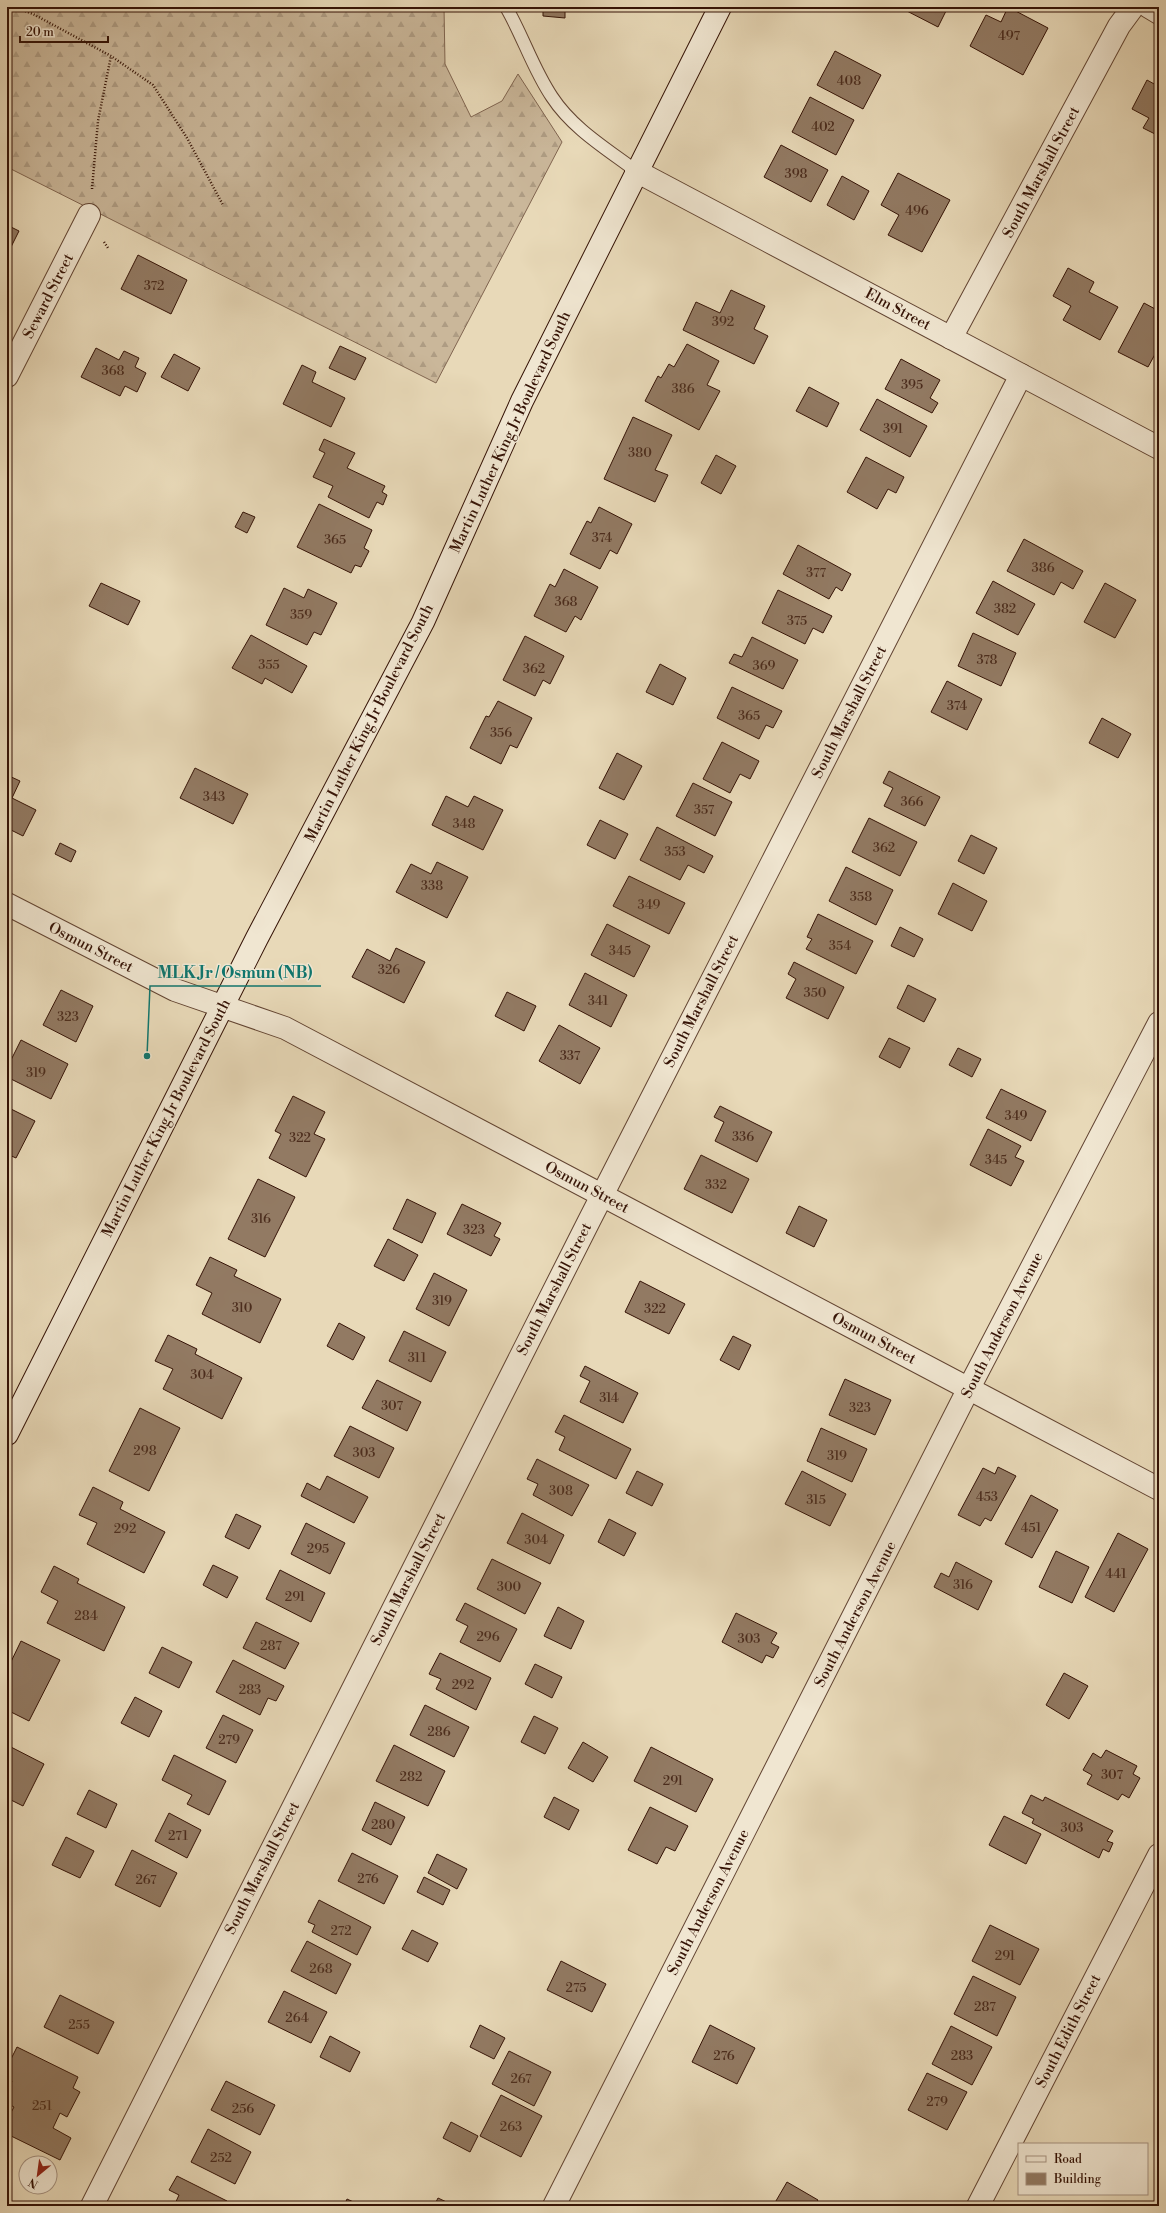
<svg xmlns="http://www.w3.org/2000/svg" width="1166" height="2213" viewBox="0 0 1166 2213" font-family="'Libre Bodoni',serif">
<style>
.forest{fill:url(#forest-firs);stroke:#806550}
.building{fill:#927a63;stroke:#351306}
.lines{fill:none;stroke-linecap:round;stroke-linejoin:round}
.lane-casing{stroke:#624432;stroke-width:14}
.street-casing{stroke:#624432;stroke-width:24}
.secondary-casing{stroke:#351306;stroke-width:24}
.path{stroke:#351306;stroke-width:2.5;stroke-dasharray:1 2;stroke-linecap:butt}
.lane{stroke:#f0e6d1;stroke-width:12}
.street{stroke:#f0e6d1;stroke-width:22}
.secondary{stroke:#f0e6d1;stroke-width:22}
.labels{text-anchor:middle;stroke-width:3;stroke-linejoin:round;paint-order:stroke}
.number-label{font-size:13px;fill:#4c2d1d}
.street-label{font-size:15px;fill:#351306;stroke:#f0e6d1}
.leader{fill:none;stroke:#0f766e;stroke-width:1.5}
.callout-dot{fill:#0f766e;stroke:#f0e6d1;stroke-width:1.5}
.callout-label{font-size:16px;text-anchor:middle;font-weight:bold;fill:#0f766e;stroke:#f0e6d1;stroke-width:3;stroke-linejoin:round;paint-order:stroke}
</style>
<defs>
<pattern id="forest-firs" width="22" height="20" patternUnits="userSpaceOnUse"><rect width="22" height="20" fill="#cab79a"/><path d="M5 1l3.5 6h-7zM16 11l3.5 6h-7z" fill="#ae9c83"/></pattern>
</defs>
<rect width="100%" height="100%" fill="#e8d9b8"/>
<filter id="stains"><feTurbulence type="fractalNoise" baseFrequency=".005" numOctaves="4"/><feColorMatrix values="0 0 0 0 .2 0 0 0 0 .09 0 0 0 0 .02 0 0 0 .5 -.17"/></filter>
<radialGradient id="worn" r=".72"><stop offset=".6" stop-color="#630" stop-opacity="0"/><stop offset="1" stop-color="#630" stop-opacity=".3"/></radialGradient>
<polygon class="forest" points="7,7 444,7 445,64 471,117 502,101 518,74 562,142 436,383 7,167"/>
<g class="building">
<polygon points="543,7 565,7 565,18 543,16"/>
<polygon points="904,7 948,7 938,27 903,9"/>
<polygon points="1008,7 1048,28 1023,75 970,46 986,15 1001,22"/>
<polygon points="835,51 881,75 863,109 817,85"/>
<polygon points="1159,79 1159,136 1143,128 1149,118 1132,109 1147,80 1156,85"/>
<polygon points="810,97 854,120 836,155 792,132"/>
<polygon points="781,145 828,170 811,202 764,177"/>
<polygon points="898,173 950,200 922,252 888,235 899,215 881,205"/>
<polygon points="842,176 869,191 854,220 827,205"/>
<polygon points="7,225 19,231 7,255"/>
<polygon points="138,255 187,280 171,314 121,289"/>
<polygon points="1068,268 1094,282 1089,292 1118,307 1100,340 1063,320 1071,306 1053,296"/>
<polygon points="731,290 765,306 754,329 768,336 754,364 683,330 696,302 720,313"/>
<polygon points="1144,303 1157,310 1159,306 1159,347 1148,367 1118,352"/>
<polygon points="687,344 719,361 707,385 720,391 699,430 645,401 658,376 661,378 669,364 674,367"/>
<polygon points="340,346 366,358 355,380 329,368"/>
<polygon points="96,348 119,360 124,351 139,358 135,367 146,373 137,392 125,386 120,396 81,377"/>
<polygon points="174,354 200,368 188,391 161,377"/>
<polygon points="901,359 940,380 930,398 938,403 932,413 885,389"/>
<polygon points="302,365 316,372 312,382 345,398 331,427 283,404"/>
<polygon points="809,387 839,403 827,427 796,411"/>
<polygon points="877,399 927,426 910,457 860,430"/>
<polygon points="633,417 672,435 655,470 668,475 655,502 604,479"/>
<polygon points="324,439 355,453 347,468 385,486 382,492 387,495 383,505 377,502 369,518 328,497 333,486 313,477 325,453 319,450"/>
<polygon points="716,455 736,466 721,494 701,483"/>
<polygon points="866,457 904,477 896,493 888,489 877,509 847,492"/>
<polygon points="319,504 372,530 364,548 369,551 361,567 355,565 351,573 297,547"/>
<polygon points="599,507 632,524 617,554 610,550 600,569 570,554 587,521 591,523"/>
<polygon points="243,512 255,517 247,533 235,527"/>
<polygon points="1024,539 1083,571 1073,589 1061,582 1054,595 1007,571"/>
<polygon points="798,545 851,574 842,591 836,587 829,599 783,574"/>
<polygon points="564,569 598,587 581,620 575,616 566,632 534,616 550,584 555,587"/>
<polygon points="993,581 1035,604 1018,635 976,613"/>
<polygon points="101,583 140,601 128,625 89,606"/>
<polygon points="1105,583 1136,600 1115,638 1084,622"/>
<polygon points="284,588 304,598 308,589 337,603 321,635 314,632 307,645 266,625"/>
<polygon points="778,590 832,616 823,633 813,628 805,644 762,623"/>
<polygon points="973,633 1016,653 1001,686 958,666"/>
<polygon points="251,635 307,666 292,693 265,678 262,684 232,668"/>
<polygon points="525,636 564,656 550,684 543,680 535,696 503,680"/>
<polygon points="752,637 798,660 783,689 729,663 734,654 742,657"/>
<polygon points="660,664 686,678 673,705 646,692"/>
<polygon points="947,681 982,699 967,730 931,712"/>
<polygon points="732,687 782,711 773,728 766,725 759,739 717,718"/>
<polygon points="498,701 532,718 517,748 510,745 501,764 470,748 486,716 489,717"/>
<polygon points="1102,718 1131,734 1118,758 1089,743"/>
<polygon points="722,742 759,761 750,779 740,774 730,793 703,779"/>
<polygon points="617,753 642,766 624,800 599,788"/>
<polygon points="195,768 248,794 233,824 180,798"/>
<polygon points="889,771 940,797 925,826 884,806 893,788 883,783"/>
<polygon points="7,775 20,781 12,798 36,810 23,836 7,828"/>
<polygon points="693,783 732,802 715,836 676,816"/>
<polygon points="446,796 468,807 474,796 503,810 483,850 432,825"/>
<polygon points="869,818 917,842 900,876 852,852"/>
<polygon points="600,820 628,834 615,859 587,845"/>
<polygon points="657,827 713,856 704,873 688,865 680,880 640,860"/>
<polygon points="971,835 997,848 984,874 958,861"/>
<polygon points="60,843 76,851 71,862 55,854"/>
<polygon points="437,862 468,877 447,918 396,892 411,864 431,874"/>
<polygon points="846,867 893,890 876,925 829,901"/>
<polygon points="629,876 685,903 669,934 613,906"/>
<polygon points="953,883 987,901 972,931 938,914"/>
<polygon points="818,914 873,941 856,974 806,949 812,939 807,937"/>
<polygon points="607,924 650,946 634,977 591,955"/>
<polygon points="900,927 923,939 914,957 891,946"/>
<polygon points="396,948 425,962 404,1003 352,977 367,949 390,961"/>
<polygon points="794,962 844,987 828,1019 786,998 796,979 788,974"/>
<polygon points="585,973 627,995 611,1027 569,1005"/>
<polygon points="908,985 936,999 924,1022 897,1008"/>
<polygon points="61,990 93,1006 76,1042 43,1025"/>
<polygon points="507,992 536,1006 524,1031 495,1016"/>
<polygon points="559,1025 600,1048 580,1084 539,1061"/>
<polygon points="889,1038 910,1048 900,1068 879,1057"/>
<polygon points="21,1040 68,1064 51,1099 7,1077 7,1068"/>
<polygon points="958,1048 981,1059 972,1077 949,1065"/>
<polygon points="1001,1089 1046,1111 1031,1141 986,1118"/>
<polygon points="293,1096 325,1112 314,1134 325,1139 306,1177 269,1158 281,1134 275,1131"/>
<polygon points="720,1106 772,1132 757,1162 715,1141 724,1122 714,1117"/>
<polygon points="7,1107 35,1121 16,1158 7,1154"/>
<polygon points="988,1129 1021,1146 1015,1157 1024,1161 1011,1186 970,1165"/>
<polygon points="701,1155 749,1179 732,1213 684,1189"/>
<polygon points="258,1179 295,1197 265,1257 228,1239"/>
<polygon points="407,1199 436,1213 422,1243 393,1229"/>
<polygon points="462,1204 501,1223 494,1236 500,1239 491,1256 447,1234"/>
<polygon points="799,1206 827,1220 814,1247 786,1233"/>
<polygon points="388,1239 418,1255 404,1281 374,1266"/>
<polygon points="210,1257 237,1270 234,1276 281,1299 260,1343 202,1314 212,1293 196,1285"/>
<polygon points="434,1273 467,1290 449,1326 416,1309"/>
<polygon points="640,1281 685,1304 669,1334 625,1312"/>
<polygon points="339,1323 365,1337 353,1360 327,1346"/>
<polygon points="404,1331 446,1352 431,1382 389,1361"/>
<polygon points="168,1335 197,1349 195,1354 242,1378 222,1419 163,1389 173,1369 155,1361"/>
<polygon points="733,1336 751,1345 739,1370 720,1360"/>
<polygon points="585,1366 638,1393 623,1423 580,1402 590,1381 580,1376"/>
<polygon points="845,1379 891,1400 875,1435 829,1415"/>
<polygon points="377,1380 421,1402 407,1431 362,1408"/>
<polygon points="140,1408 180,1428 149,1491 109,1471"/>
<polygon points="564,1415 631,1449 616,1479 559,1450 565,1437 555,1432"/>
<polygon points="350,1426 394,1448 379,1478 334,1456"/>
<polygon points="821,1428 867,1449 852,1482 807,1461"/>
<polygon points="537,1459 589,1485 572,1516 533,1495 538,1484 527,1479"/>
<polygon points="998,1467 1016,1476 991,1521 985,1518 980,1526 958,1515 983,1468 995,1474"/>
<polygon points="637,1471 663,1484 652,1506 626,1493"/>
<polygon points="802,1471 846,1494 830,1526 785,1504"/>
<polygon points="327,1476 368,1497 354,1523 301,1496 307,1483 320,1490"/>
<polygon points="93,1487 123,1502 120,1509 165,1532 144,1573 87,1544 97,1523 79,1515"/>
<polygon points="1031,1495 1058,1510 1032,1558 1005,1544"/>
<polygon points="522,1513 564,1535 550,1564 507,1543"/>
<polygon points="236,1514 261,1526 249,1549 225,1537"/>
<polygon points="609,1519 636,1533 624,1556 598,1542"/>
<polygon points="306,1523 345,1543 330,1574 291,1554"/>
<polygon points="1118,1533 1148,1549 1114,1612 1085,1597"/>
<polygon points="1056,1551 1089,1567 1072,1603 1039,1587"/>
<polygon points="492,1559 541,1583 525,1614 477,1589"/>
<polygon points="956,1562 992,1581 978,1610 934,1587 941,1573 949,1577"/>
<polygon points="213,1565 238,1577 227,1598 203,1585"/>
<polygon points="54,1566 79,1579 77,1583 125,1607 104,1651 47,1623 58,1601 41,1592"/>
<polygon points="280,1570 325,1593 311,1622 266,1599"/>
<polygon points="465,1603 517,1629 500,1662 460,1642 468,1626 456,1620"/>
<polygon points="558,1607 584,1621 571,1649 544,1636"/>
<polygon points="736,1613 777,1633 771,1643 779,1647 773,1658 766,1655 762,1663 722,1642"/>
<polygon points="256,1622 299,1643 285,1669 243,1648"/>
<polygon points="21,1641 60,1660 29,1721 7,1710 7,1670"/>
<polygon points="162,1647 192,1662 179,1688 149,1673"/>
<polygon points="440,1653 491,1678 476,1710 436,1689 441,1679 429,1674"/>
<polygon points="233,1660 284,1686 276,1701 268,1698 260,1715 216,1692"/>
<polygon points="535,1664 562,1677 552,1698 525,1684"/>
<polygon points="1064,1673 1088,1686 1069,1719 1046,1705"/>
<polygon points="135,1697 162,1711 149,1737 121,1723"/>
<polygon points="425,1705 469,1727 454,1757 410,1735"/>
<polygon points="223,1715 253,1730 236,1763 206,1748"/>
<polygon points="534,1716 558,1728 545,1754 521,1742"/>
<polygon points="583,1742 608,1757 593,1782 568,1768"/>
<polygon points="7,1745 44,1764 23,1806 7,1798"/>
<polygon points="394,1745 445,1771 428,1806 376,1781"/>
<polygon points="651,1747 713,1779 696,1812 634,1781"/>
<polygon points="1106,1750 1137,1766 1133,1774 1140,1778 1129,1798 1122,1794 1118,1800 1087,1784 1092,1775 1083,1770 1093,1753 1101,1758"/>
<polygon points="174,1755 226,1781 209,1815 187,1804 192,1795 162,1780"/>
<polygon points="89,1790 117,1804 106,1828 77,1814"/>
<polygon points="1031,1795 1043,1801 1045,1797 1113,1831 1107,1841 1113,1843 1109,1852 1103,1849 1099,1858 1032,1823 1034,1819 1022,1813"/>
<polygon points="554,1797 579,1810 569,1830 544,1817"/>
<polygon points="375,1802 405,1817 391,1845 362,1830"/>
<polygon points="650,1807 688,1826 675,1851 666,1847 657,1864 628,1850"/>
<polygon points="169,1813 201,1830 187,1858 155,1841"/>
<polygon points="1004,1816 1041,1834 1026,1864 989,1845"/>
<polygon points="66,1837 94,1851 80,1878 52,1865"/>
<polygon points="132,1850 177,1873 160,1907 115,1885"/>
<polygon points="352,1853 398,1876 384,1904 338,1881"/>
<polygon points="437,1854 467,1869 457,1889 428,1873"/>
<polygon points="424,1877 450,1890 443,1905 417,1892"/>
<polygon points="319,1900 371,1927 357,1955 312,1932 315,1925 308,1922"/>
<polygon points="990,1925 1039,1949 1020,1985 972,1961"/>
<polygon points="412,1930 438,1943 428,1962 402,1949"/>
<polygon points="307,1941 351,1964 336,1994 291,1971"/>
<polygon points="561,1961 606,1984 592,2012 547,1990"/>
<polygon points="973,1976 1016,1997 997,2036 954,2014"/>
<polygon points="284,1991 327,2012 311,2043 268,2022"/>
<polygon points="60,1995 114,2022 98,2054 44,2027"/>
<polygon points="480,2025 505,2038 494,2059 470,2047"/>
<polygon points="710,2025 755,2048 737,2084 692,2062"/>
<polygon points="951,2026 992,2047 972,2085 932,2064"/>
<polygon points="330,2036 360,2052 350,2072 320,2057"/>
<polygon points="17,2047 78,2077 73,2088 80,2092 67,2117 60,2113 53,2128 71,2138 60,2160 7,2134 7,2120 14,2107 7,2103 7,2091 12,2081 7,2079 7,2067"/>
<polygon points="509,2051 551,2072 534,2106 492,2084"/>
<polygon points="927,2073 967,2092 947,2130 908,2110"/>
<polygon points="226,2081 275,2105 260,2135 211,2110"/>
<polygon points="501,2095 542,2116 521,2157 480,2136"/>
<polygon points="451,2122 478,2136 470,2152 443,2138"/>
<polygon points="208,2129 251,2152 235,2184 191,2162"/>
<polygon points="177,2176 227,2201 224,2206 174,2206 179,2195 169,2190"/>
<polygon points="787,2182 818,2200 814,2206 773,2206"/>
<polygon points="438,2198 455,2206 434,2206"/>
<polygon points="347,2199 362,2206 344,2206"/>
</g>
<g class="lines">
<defs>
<path id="lane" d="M506 7C523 36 533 69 552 97 573 129 607 149 636 171"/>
<g id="street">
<polyline points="1149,7 1159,13"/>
<polyline points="636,171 1159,448"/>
<polyline points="951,338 1119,26 1133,7"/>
<polyline points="7,376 89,215"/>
<polyline points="7,904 175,990 285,1028 1159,1489"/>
<polyline points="92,2206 589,1221 1021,375"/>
<polyline points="554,2206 969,1388 1159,1023"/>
<polyline points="978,2206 1159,1855"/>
</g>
<polyline id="secondary" points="7,1434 257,938 423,622 522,401 720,7"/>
</defs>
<use href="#lane" class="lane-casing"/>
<use href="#street" class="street-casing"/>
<use href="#secondary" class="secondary-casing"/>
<g class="path">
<polyline points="14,7 33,14 111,56 153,85 187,138 223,205"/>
<polyline points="92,189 98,121 111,56"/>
<polyline points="104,242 108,248"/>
</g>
<use href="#lane" class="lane"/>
<use href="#street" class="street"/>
<use href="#secondary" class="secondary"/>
</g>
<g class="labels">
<g class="number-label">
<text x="1009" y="40">497</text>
<text x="849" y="85">408</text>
<text x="823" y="131">402</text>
<text x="796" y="178">398</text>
<text x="917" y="215">496</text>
<text x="154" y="290">372</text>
<text x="723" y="326">392</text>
<text x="113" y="375">368</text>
<text x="912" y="389">395</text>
<text x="683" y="393">386</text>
<text x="893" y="433">391</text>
<text x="640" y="457">380</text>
<text x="602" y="542">374</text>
<text x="335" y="544">365</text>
<text x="1043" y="572">386</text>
<text x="816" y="577">377</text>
<text x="566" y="606">368</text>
<text x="1005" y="613">382</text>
<text x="301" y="619">359</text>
<text x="797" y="625">375</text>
<text x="987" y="664">378</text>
<text x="269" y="669">355</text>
<text x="764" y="670">369</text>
<text x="534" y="673">362</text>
<text x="957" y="710">374</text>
<text x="749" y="720">365</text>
<text x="501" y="737">356</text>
<text x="214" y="801">343</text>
<text x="912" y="806">366</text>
<text x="704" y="814">357</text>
<text x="464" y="828">348</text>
<text x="884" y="852">362</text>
<text x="675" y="856">353</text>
<text x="432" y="890">338</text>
<text x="861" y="901">358</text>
<text x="649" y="909">349</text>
<text x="840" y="950">354</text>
<text x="620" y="955">345</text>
<text x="389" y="974">326</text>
<text x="815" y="997">350</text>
<text x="598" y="1005">341</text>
<text x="68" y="1021">323</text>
<text x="570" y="1060">337</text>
<text x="36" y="1077">319</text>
<text x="1016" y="1120">349</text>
<text x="743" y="1141">336</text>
<text x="300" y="1142">322</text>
<text x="996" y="1164">345</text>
<text x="716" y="1189">332</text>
<text x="261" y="1223">316</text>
<text x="474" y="1234">323</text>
<text x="442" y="1305">319</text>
<text x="242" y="1312">310</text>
<text x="655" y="1313">322</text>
<text x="417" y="1362">311</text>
<text x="202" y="1379">304</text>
<text x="609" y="1402">314</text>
<text x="392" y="1410">307</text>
<text x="860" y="1412">323</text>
<text x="145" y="1455">298</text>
<text x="364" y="1457">303</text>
<text x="837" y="1460">319</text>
<text x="561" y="1495">308</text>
<text x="987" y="1501">453</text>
<text x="816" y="1504">315</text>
<text x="1031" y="1532">451</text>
<text x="125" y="1533">292</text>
<text x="536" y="1544">304</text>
<text x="318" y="1553">295</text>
<text x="1116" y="1578">441</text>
<text x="963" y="1589">316</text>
<text x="509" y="1591">300</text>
<text x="295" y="1601">291</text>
<text x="86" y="1620">284</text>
<text x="488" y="1641">296</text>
<text x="749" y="1643">303</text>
<text x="271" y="1650">287</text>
<text x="463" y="1689">292</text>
<text x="250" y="1694">283</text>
<text x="439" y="1736">286</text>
<text x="229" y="1744">279</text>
<text x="1112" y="1779">307</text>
<text x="411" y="1781">282</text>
<text x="673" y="1785">291</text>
<text x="383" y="1829">280</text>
<text x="1072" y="1832">303</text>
<text x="178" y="1840">271</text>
<text x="368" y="1883">276</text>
<text x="146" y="1884">267</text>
<text x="341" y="1935">272</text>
<text x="1005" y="1960">291</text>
<text x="321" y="1973">268</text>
<text x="576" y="1992">275</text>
<text x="985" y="2011">287</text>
<text x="297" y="2022">264</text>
<text x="79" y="2029">255</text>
<text x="724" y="2060">276</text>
<text x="962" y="2060">283</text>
<text x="521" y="2083">267</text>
<text x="937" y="2106">279</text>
<text x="42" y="2110">251</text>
<text x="243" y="2113">256</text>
<text x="511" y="2131">263</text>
<text x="221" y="2162">252</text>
</g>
<g class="street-label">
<text transform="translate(1041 172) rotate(-62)" y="5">South Marshall Street</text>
<text transform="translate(48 296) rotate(-63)" y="5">Seward Street</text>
<text transform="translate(898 309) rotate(28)" y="5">Elm Street</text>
<text transform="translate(510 432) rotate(-65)" y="5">Martin Luther King Jr Boulevard South</text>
<text transform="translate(849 712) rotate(-63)" y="5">South Marshall Street</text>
<text transform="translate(369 723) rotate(-63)" y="5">Martin Luther King Jr Boulevard South</text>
<text transform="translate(91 947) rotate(27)" y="5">Osmun Street</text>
<text transform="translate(701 1001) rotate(-63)" y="5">South Marshall Street</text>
<text transform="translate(166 1118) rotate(-63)" y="5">Martin Luther King Jr Boulevard South</text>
<text transform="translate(587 1187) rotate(28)" y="5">Osmun Street</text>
<text transform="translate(554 1289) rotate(-63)" y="5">South Marshall Street</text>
<text transform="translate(1002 1325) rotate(-63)" y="5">South Anderson Avenue</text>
<text transform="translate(874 1338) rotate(28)" y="5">Osmun Street</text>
<text transform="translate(408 1579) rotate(-63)" y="5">South Marshall Street</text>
<text transform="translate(855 1614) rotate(-63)" y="5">South Anderson Avenue</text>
<text transform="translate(262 1868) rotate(-63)" y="5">South Marshall Street</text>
<text transform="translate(708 1902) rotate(-63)" y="5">South Anderson Avenue</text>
<text transform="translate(1068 2031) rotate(-63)" y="5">South Edith Street</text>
</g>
</g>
<path class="leader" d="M147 1056L150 986H321"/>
<circle class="callout-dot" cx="147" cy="1056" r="4"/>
<g class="callout-label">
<text x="235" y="978">MLK Jr / Osmun (NB)</text>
</g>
<rect width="1166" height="2213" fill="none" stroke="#e8d9b8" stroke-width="24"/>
<rect x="8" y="8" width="1150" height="2197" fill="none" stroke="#351306" stroke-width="2"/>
<rect x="12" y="12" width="1142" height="2189" fill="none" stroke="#351306"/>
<rect x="1018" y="2143" width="130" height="52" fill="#f0e6d1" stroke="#a59280"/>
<rect x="1026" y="2156" width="20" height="6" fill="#f0e6d1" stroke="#a59280"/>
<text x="1054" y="2163" font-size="12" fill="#351306">Road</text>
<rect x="1026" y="2173" width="20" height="12" fill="#927a63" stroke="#a59280"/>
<text x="1054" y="2183" font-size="12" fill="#351306">Building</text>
<g transform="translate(38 2175) rotate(209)"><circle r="19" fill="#f0e6d1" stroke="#a59280"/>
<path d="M0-3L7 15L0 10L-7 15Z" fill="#8f2418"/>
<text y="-6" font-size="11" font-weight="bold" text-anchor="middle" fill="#351306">N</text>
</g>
<path d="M20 36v6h88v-6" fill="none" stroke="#351306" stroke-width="2"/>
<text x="26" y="36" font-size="12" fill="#351306" stroke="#f0e6d1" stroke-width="3" paint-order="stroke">20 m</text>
<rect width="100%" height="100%" filter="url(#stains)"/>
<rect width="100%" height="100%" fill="url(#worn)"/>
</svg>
